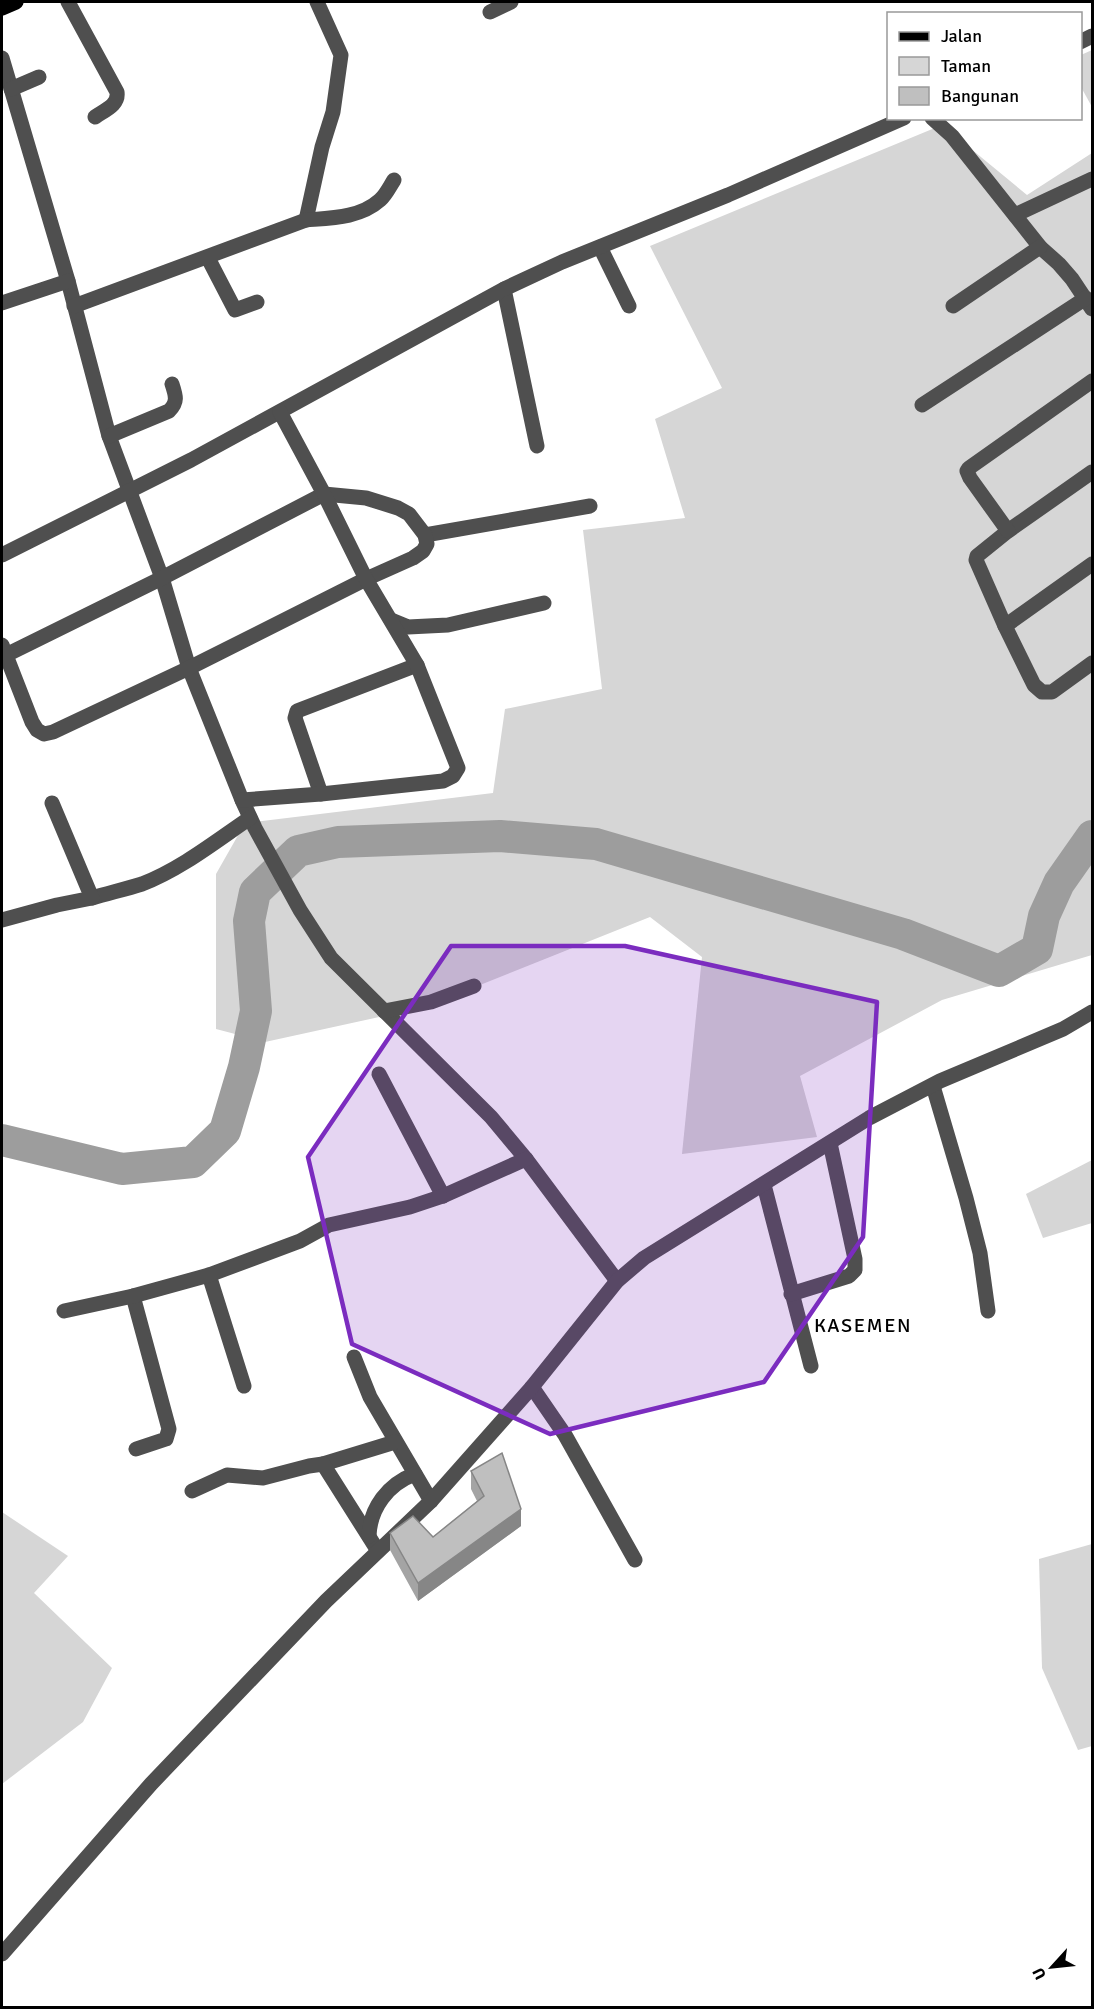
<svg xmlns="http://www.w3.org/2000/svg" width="1094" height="2009" viewBox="0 0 1094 2009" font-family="Signika,sans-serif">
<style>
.green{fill:#d6d6d6}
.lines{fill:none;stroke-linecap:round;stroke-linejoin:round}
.river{stroke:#9d9d9d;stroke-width:32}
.minor{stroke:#4f4f4f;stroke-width:15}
.major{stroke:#000;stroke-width:15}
.wall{fill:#a4a4a4}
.shaded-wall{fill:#868686}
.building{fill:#bfbfbf;stroke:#868686;stroke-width:1.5}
.marked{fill:#7b2cbf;fill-opacity:0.2;stroke:#7b2cbf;stroke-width:4.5;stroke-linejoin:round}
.labels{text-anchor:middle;stroke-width:5;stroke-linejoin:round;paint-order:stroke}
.quarter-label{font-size:20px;letter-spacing:1.5px;fill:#000;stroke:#fff}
</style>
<rect width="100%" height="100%" fill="#fff"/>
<g class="green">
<polygon points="1092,50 1092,107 1081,87 1081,55"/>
<polygon points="942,125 1027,195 1092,153 1092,955 942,1000 800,1076 817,1137 682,1154 702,957 650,917 425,1007 265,1042 216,1029 216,874 245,823 493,793 505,709 602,689 583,530 685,518 655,419 722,388 650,246"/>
<polygon points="1092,1160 1092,1223 1043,1238 1026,1194"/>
<polygon points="2,1512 68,1556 34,1593 112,1668 83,1722 2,1784"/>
<polygon points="1092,1544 1092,1746 1078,1750 1042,1668 1039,1559"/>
</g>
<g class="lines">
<polyline class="river" points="2,1140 122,1169 193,1162 225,1131 244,1067 256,1011 249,921 255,892 298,851 338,842 500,836 596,844 903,934 999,971 1037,949 1044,916 1059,883 1092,836"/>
<g class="minor">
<path d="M68 2 117 92C119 105 105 110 95 117"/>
<polyline points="490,12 511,2"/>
<polyline points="1080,42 1092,36"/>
<polyline points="2,58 68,281 109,436 162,578 189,668 242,800 255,828 300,910 331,958 491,1117 526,1159 617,1281"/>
<polyline points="11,89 39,77"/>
<polyline points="932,118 952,136 1040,247 1059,264 1072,279 1092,309"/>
<polyline points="1015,215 1092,179"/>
<polyline points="306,220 322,147 333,112 341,55 317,2"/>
<polyline points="600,247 629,306"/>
<polyline points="208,258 235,310 257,302"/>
<polyline points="504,289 537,446"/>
<polyline points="2,303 68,281"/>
<path d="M74 306 306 220C331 218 360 218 380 200 386 195 390 186 394 180"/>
<polyline points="953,306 1040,247"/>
<polyline points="922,405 1086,298"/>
<path d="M109 436 169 411C178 402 176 396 172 384"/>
<polyline points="1092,472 1008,531 977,556 976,560 1005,626 1092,564"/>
<polyline points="1008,531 970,478 967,471 969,468 1092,381"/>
<polyline points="425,535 590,506"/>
<polyline points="2,555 191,460 504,289 562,262 728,195 904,118"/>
<polyline points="391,620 408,627 448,625 544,603"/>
<polyline points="1005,626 1034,685 1042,692 1052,692 1092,663"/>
<polyline points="2,645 32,722 37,730 44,734 53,732 189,668 366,579 413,558 423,551 427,544 425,535 409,514 398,508 366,498 324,494 162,578 6,655"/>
<polyline points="321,794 295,718 297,711 417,665"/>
<polyline points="242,800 321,794 443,781 453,776 458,768 417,665 366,579 324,494 280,412"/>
<path d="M92 898C109 893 126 889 142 884 181 869 216 841 250 818"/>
<polyline points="2,920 57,905 92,898 52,803"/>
<polyline points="384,1011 431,1002 474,986"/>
<polyline points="379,1074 443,1196"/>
<polyline points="933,1086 966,1198 980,1253 988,1311"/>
<polyline points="764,1185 811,1366"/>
<polyline points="209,1275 244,1386"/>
<polyline points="791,1294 849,1276 855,1270 855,1259 830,1143"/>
<polyline points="133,1296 169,1429 166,1439 136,1449"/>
<polyline points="64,1311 133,1296 209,1275 300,1241 329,1225 410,1207 443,1196 526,1159"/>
<polyline points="354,1357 370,1397 431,1501"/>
<polyline points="532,1387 565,1435 635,1560"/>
<polyline points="323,1464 395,1442"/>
<polyline points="192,1491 227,1475 263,1478 309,1466 323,1464 378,1551"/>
<path d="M369 1536C370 1508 388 1484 415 1474"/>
<polyline points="2,1954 151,1784 326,1601 431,1501 532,1387 617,1281 644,1258 869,1118 940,1081 1063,1029 1092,1012"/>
</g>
<polyline class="major" points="2,8 16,2"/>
</g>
<polygon class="wall" points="471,1471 521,1526 418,1601 390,1550 390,1533 433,1537 477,1501 471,1489"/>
<polygon class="shaded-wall" points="521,1509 521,1526 418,1601 418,1583"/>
<polygon class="building" points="502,1453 521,1509 418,1583 390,1533 413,1516 433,1537 484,1496 471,1471"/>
<path class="marked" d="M451 946H625L877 1002 863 1237 764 1382 550 1434 352 1344 308 1157Z"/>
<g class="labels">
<g class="quarter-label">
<text x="863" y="1332">KASEMEN</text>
</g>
</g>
<rect width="1094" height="2009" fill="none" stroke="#000000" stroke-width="6"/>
<rect x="887" y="12" width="195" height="108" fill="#ffffff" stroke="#999999" stroke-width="1.5"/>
<rect x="899" y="32" width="30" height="9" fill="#000000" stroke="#999999" stroke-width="1.5"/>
<text x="941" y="42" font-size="18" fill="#000000">Jalan</text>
<rect x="899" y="57" width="30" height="18" fill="#d6d6d6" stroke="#999999" stroke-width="1.5"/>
<text x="941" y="72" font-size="18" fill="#000000">Taman</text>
<rect x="899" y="87" width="30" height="18" fill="#bfbfbf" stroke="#999999" stroke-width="1.5"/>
<text x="941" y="102" font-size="18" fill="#000000">Bangunan</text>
<g transform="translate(1052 1967) rotate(243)" stroke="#ffffff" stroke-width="4.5" paint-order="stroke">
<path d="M0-4.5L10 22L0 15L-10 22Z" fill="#000000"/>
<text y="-9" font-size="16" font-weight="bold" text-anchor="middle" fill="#000000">U</text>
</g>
</svg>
